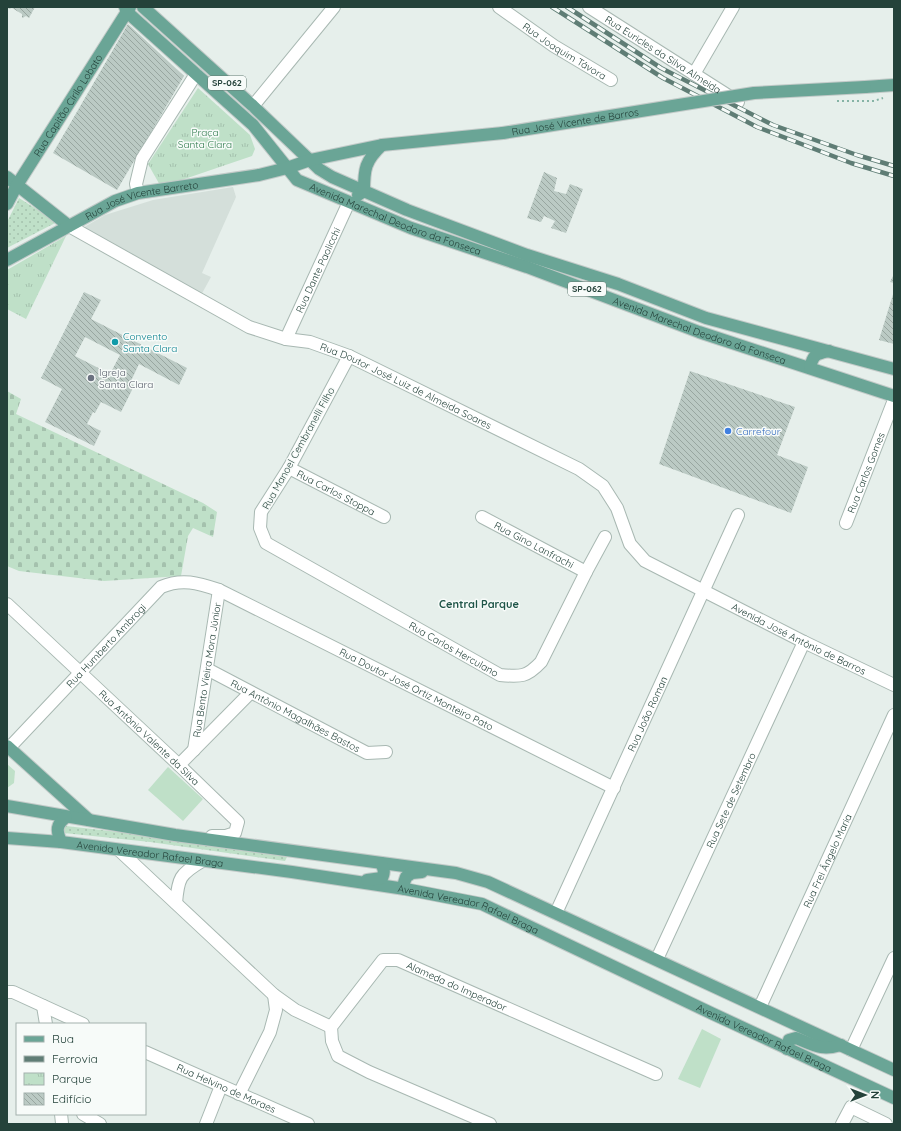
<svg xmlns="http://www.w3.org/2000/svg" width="901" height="1131" viewBox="0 0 901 1131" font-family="Quicksand,sans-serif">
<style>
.built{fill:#d4dfda}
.grass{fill:url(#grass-dots)}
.cemetery{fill:url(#cemetery-stones)}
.park{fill:url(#park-tufts)}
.garden{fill:#bfe0c8}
.building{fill:url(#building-back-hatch);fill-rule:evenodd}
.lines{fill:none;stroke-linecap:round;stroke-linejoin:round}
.minor-casing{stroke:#a8b8b2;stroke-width:14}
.major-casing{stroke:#c2cac8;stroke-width:14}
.path{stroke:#86b3a5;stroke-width:2;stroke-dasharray:2 3;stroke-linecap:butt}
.minor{stroke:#fff;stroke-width:12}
.major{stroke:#6aa596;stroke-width:12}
.rail-casing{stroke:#5f7d75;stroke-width:4.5}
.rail{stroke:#f7fbf9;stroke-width:3;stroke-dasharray:9;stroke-linecap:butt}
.major-bridge-casing{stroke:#c2cac8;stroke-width:14;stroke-linecap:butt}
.major-bridge{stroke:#6aa596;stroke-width:12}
.culture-dot{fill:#0f9aa8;stroke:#f7fbf9;stroke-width:1.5}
.worship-dot{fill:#6b7280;stroke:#f7fbf9;stroke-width:1.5}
.shop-dot{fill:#3f7fe0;stroke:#f7fbf9;stroke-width:1.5}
.labels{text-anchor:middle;stroke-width:3;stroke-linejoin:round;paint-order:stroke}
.shield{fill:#f7fbf9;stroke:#637a73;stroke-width:1}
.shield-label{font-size:9px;font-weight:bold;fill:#24423a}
.street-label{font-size:10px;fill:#24423a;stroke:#f7fbf9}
.park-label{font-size:10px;fill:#2d7a4b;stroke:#f7fbf9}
.culture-label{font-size:10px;fill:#0d838f;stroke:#f7fbf9;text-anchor:start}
.worship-label{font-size:10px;fill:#5b616d;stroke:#f7fbf9;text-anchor:start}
.shop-label{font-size:10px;fill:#366cbe;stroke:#f7fbf9;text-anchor:start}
.neighbourhood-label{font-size:11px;font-weight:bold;fill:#1f5548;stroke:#f7fbf9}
</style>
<defs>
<pattern id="grass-dots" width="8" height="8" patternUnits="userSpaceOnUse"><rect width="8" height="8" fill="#bfe0c8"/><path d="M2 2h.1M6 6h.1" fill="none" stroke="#a4c1ad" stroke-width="1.8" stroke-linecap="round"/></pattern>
<pattern id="cemetery-stones" width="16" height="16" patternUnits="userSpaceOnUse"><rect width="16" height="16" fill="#bfe0c8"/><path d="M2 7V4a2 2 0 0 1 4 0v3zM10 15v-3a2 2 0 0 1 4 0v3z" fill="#a4c1ad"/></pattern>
<pattern id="park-tufts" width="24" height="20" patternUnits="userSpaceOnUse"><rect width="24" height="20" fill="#bfe0c8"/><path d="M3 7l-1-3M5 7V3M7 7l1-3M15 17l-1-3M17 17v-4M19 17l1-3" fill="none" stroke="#a4c1ad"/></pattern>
<pattern id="building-back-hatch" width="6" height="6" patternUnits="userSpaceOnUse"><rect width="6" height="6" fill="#bbcac4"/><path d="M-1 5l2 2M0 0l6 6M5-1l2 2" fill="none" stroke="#98a6a0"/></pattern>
</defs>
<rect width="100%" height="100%" fill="#e6efeb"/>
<polygon class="built" points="233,187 236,197 202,273 211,277 200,297 81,229 105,215 153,200"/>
<g class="grass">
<polygon points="19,198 57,222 7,248 7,222"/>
<polygon points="66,826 180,839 287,857 285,861 150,842 64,833 63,829"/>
</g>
<polygon class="cemetery" points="7,391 21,399 16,414 203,503 217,512 213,537 193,528 188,536 181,576 104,581 19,571 7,566"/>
<g class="park">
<polygon points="198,88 250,135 255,149 252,156 161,187 148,164"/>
<polygon points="66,236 26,319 7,309 7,270"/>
</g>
<g class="garden">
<polygon points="7,764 15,771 14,783 7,788"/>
<polygon points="168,767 203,799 183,821 148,790"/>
<polygon points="702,1029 721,1039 700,1088 678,1079"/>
</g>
<g class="building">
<polygon points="8,7 35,7 29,18 26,16 22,18 22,14 12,8 9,9"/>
<polygon points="128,24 184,76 117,190 53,153"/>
<polygon points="544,172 557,178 554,191 566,194 570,184 583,189 566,233 551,228 555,221 544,216 541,222 527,218"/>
<polygon points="894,274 894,283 890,282"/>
<polygon points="894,291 894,344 879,340"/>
<path d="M84 292 101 300 91 319 187 368 179 385 139 364 130 383 134 386 121 412 101 402 95 413 93 412 87 424 101 431 94 446 45 422 62 389 41 378ZM85 337 120 355 110 374 75 356Z"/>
<polygon points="690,371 795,407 777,455 808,467 791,513 659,464"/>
</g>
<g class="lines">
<defs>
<g id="minor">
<path id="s1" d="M499 7 554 46 611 80"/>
<path id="s2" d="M589 7 738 102"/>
<polyline points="694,74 733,7"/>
<polyline points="253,106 334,7"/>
<polyline points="138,193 136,184 142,159 196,74"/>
<path id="s3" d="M69 226 249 327 286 339 310 342 349 356 579 469 603 486 617 508 630 544 645 561 804 642 894 685"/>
<path id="s4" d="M286 339 349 202"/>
<path id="s5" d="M349 356 289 468 261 512 260 528 266 543 500 675C521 677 527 677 541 662L586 572 605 537"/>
<path id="s6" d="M289 468 384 517"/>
<path id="s7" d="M482 517 586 572"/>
<path id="s8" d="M846 523 894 400"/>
<path id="s9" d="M7 604 179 765 238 822 235 833 226 836H212"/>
<path id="s10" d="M207 669 367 753 386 752"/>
<path id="s11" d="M9 748 161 587C182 578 198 583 219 590L614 788"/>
<path id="s12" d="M194 750 219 590"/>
<polyline points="179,765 250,693"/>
<polyline points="120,851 274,995 295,1010 331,1027"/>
<path d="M176 903C178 878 180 874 202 861"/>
<path id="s13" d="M556 913 738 515"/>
<path id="s14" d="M657 959 804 642"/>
<polyline points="7,992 13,992 83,1024"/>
<polyline points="43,1006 46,1024"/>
<path id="s15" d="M760 1007 894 715"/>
<polyline points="851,1050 894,958"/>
<path id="s16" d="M145 1052 308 1124"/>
<polyline points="239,1094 270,1032 276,1010 274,995"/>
<polyline points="61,1114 62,1123"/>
<polyline points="83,1114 100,1124"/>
<polyline points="206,1124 221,1086"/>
<path id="s17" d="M490 1124 369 1072 338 1056 332 1041 331 1027 383 960H398L656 1074"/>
<polyline points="842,1124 851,1107 886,1124"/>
</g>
<g id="major">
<path id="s18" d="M125 7 127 12 253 125 297 180 411 228 527 267 699 332 894 396"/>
<polyline points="143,7 253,106 319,169 332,177 407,210 527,255 618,284 706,318 894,369"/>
<polyline points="865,87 894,85"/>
<polyline points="7,177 69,226"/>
<path d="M358 195 364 191C364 169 365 161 382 145"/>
<path id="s19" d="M7 204 17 185 130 7"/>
<path id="s20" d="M7 260 115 201 138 193 259 175 287 168 310 160 382 145 503 133"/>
<path d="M810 368C813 354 816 354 829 351"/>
<polyline points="7,746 89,820"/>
<polyline points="7,806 175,835 456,873 488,882 894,1070"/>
<path id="s21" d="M7 838 61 842 292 872 405 889 482 904 711 1013 894 1098"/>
<path d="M61 842C56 830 56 825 66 817"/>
<path d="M367 880 382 878C385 872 384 869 381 863"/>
<polyline points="405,889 404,883 406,877 412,873 422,872"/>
<path d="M787 1049 789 1040 796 1038C814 1045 821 1051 841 1045"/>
</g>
</defs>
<use href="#minor" class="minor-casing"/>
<use href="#major" class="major-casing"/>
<polyline class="path" points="837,101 874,101 883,98"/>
<use href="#minor" class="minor"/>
<use href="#major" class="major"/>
<defs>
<g id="rail">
<polyline points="552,7 663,78 757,127 851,163 894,176"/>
<polyline points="567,7 661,68 773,125 857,155 894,166"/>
</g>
</defs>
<use href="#rail" class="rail-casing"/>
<use href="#rail" class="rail"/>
<defs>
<g id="major-bridge">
<path id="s22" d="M503 133 754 93 865 87"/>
</g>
</defs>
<use href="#major-bridge" class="major-bridge-casing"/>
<use href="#major-bridge" class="major-bridge"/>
</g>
<circle class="culture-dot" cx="115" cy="342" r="4"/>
<circle class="worship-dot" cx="91" cy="378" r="4"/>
<circle class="shop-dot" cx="728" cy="431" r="4"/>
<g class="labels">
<g class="shield">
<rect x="208" y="76" width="38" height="14" rx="3"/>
<rect x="568" y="282" width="38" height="14" rx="3"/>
</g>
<g class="shield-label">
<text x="227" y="86">SP-062</text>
<text x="587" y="292">SP-062</text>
</g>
<g class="street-label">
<text dy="4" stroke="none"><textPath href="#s1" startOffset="79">Rua Joaquim Távora</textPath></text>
<text dy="4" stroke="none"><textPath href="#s2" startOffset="88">Rua Euricles da Silva Almeida</textPath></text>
<text dy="4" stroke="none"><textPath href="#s19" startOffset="116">Rua Capitão Cirilo Lobato</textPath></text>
<text dy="4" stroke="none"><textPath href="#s22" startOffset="73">Rua José Vicente de Barros</textPath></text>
<text dy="4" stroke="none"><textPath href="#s20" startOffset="149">Rua José Vicente Barreto</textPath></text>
<text dy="4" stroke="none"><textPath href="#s18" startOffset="351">Avenida Marechal Deodoro da Fonseca</textPath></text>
<text dy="4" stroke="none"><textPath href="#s4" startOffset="76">Rua Dante Paolicchi</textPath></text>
<text dy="4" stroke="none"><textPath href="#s18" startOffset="675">Avenida Marechal Deodoro da Fonseca</textPath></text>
<text dy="4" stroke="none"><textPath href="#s3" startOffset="375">Rua Doutor José Luiz de Almeida Soares</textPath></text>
<text transform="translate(298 448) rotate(-61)" y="4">Rua Manoel Cembranelli Filho</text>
<text dy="4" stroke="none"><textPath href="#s8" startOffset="54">Rua Carlos Gomes</textPath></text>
<text dy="4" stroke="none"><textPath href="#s6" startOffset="53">Rua Carlos Stoppa</textPath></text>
<text dy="4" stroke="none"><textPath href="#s7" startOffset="59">Rua Gino Lanfrachi</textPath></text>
<text dy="4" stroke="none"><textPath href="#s3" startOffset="856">Avenida José Antônio de Barros</textPath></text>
<text dy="4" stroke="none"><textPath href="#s11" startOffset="141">Rua Humberto Ambrogi</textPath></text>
<text dy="4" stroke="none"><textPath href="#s5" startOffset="427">Rua Carlos Herculano</textPath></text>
<text dy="4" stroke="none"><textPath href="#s12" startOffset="81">Rua Bento Vieira Mora Júnior</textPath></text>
<text dy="4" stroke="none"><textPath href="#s11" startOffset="502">Rua Doutor José Ortiz Monteiro Pato</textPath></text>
<text dy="4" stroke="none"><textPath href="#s13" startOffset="219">Rua João Roman</textPath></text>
<text dy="4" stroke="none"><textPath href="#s10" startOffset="100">Rua Antônio Magalhães Bastos</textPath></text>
<text dy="4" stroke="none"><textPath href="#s9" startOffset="195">Rua Antônio Valente da Silva</textPath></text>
<text dy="4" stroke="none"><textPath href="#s14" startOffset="175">Rua Sete de Setembro</textPath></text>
<text dy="4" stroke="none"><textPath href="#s21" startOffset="144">Avenida Vereador Rafael Braga</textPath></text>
<text dy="4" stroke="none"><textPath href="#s15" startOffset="161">Rua Frei Ângelo Maria</textPath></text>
<text dy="4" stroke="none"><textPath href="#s21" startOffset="468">Avenida Vereador Rafael Braga</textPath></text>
<text dy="4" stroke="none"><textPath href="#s17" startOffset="361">Alameda do Imperador</textPath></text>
<text dy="4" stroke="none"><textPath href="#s21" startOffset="792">Avenida Vereador Rafael Braga</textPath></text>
<text dy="4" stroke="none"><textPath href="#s16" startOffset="89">Rua Helvino de Moraes</textPath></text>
</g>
<g class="park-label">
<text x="205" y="136">Praça<tspan x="205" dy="12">Santa Clara</tspan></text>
</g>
<g class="culture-label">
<text x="123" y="340">Convento<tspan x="123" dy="12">Santa Clara</tspan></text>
</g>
<g class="worship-label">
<text x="99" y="376">Igreja<tspan x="99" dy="12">Santa Clara</tspan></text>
</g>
<g class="shop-label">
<text x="736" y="435">Carrefour</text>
</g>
<g class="neighbourhood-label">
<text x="479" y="608">Central Parque</text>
</g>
</g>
<rect width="901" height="1131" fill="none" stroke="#24423a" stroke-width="16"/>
<rect x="16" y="1023" width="130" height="92" fill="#f7fbf9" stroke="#a3b1ad"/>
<rect x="24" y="1036" width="20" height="6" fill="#6aa596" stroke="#a3b1ad"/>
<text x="52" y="1043" font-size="12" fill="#24423a">Rua</text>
<rect x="24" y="1056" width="20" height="6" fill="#5f7d75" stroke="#a3b1ad"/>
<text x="52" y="1063" font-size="12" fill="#24423a">Ferrovia</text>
<rect x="24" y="1073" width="20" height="12" fill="url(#park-tufts)" stroke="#a3b1ad"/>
<text x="52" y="1083" font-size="12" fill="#24423a">Parque</text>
<rect x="24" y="1093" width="20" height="12" fill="url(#building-back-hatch)" stroke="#a3b1ad"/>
<text x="52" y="1103" font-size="12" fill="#24423a">Edifício</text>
<g transform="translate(865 1095) rotate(90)" stroke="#f7fbf9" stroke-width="3" paint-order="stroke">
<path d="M0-3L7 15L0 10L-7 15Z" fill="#24423a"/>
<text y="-6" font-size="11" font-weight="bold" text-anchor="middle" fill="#24423a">N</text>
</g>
</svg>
